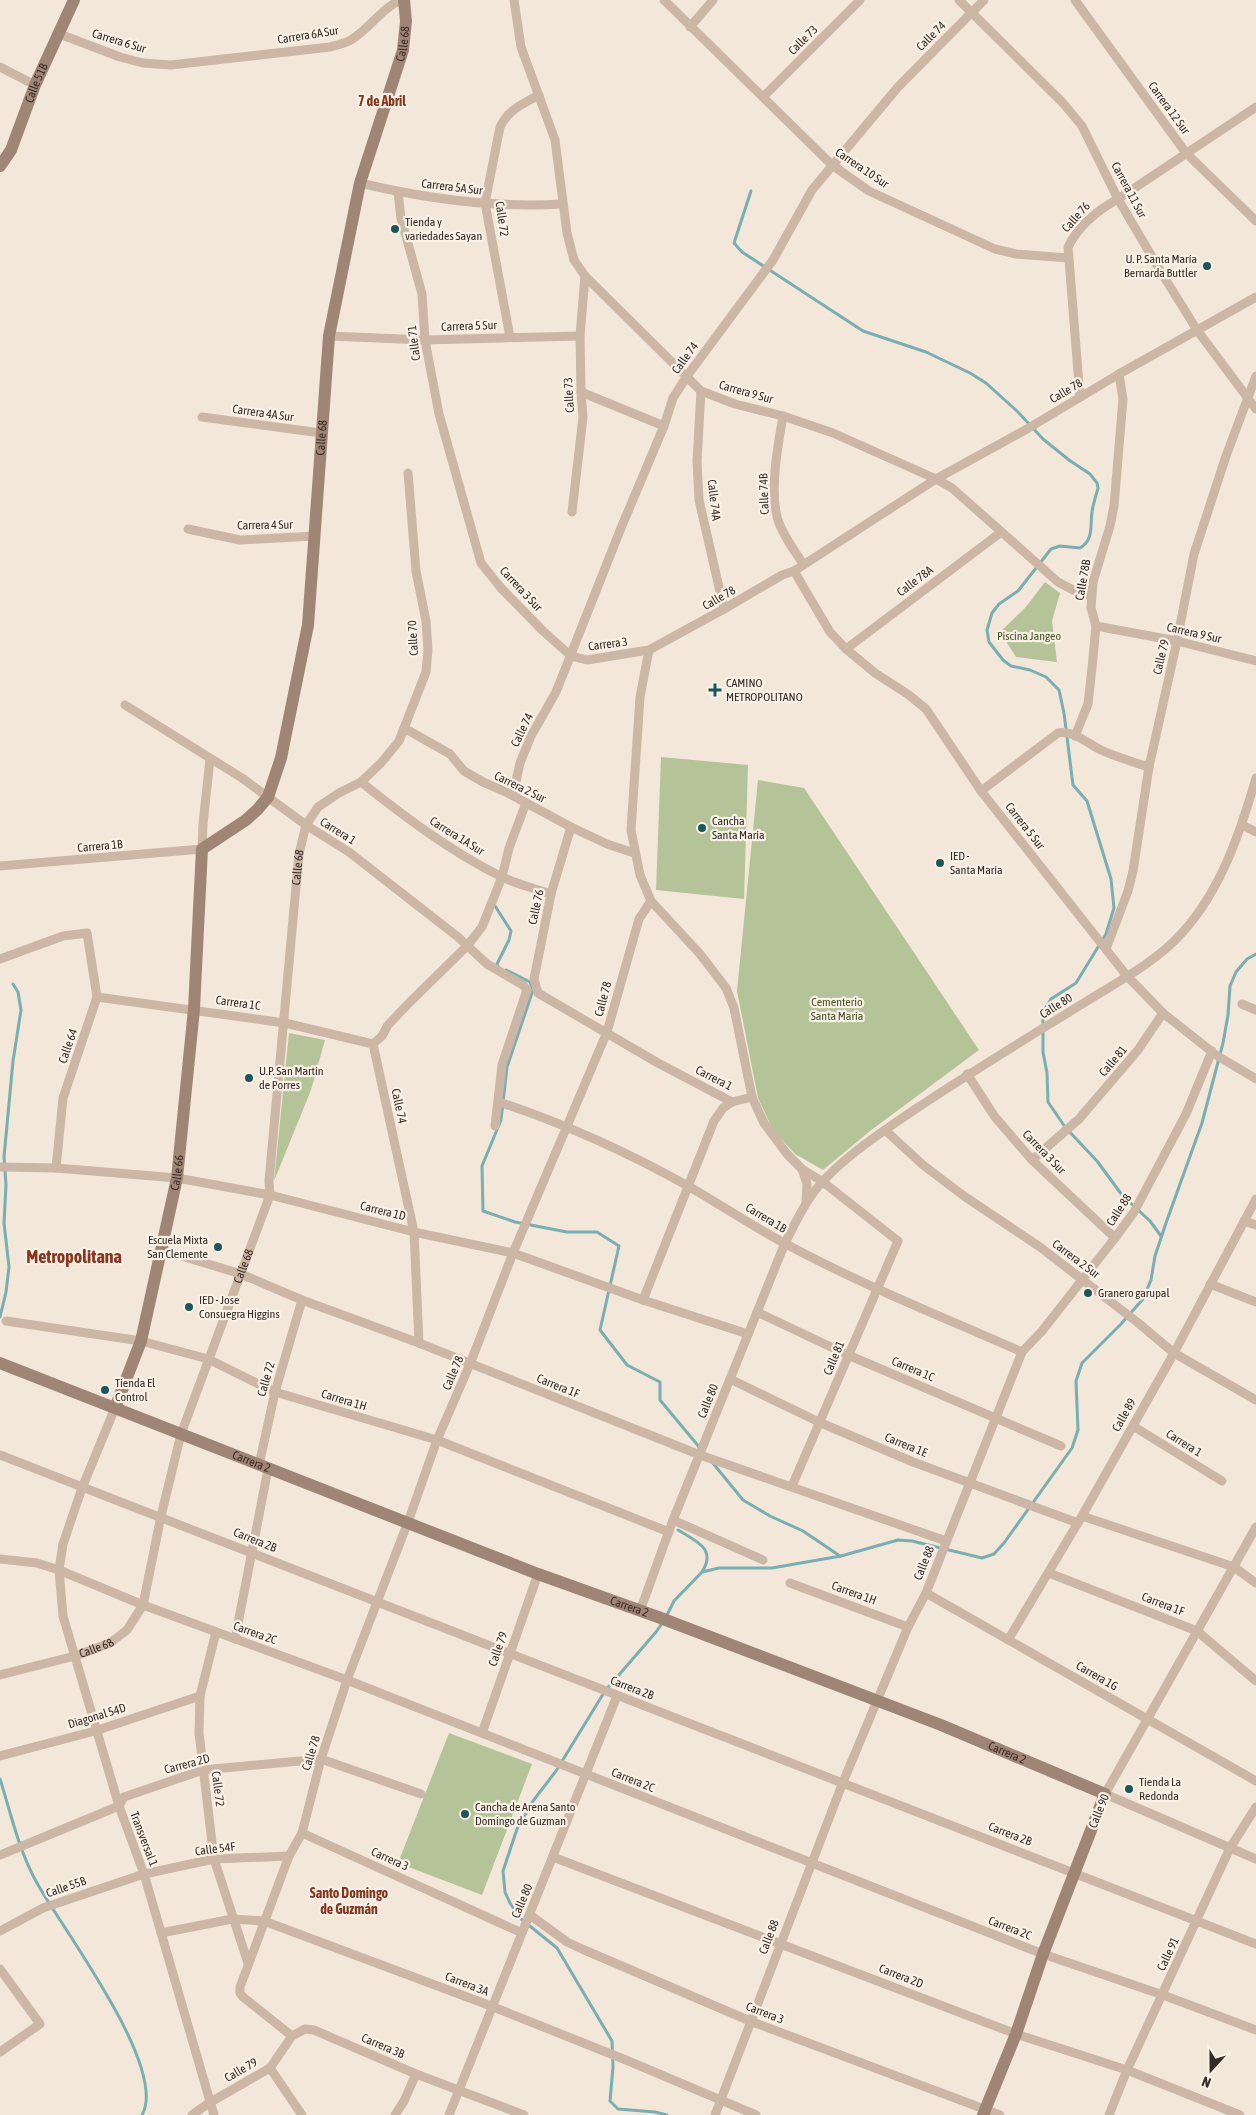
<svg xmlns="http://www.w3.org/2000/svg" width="1256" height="2115" viewBox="0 0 1256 2115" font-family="'Asap Condensed',sans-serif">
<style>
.green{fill:#b5c398}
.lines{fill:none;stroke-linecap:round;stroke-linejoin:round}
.stream{stroke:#77afb2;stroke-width:3}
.street{stroke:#ccb6a5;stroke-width:9}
.secondary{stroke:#9f8576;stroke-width:12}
.poi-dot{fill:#1a575a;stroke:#faf1e6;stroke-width:2}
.labels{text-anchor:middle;stroke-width:4.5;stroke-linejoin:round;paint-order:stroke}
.street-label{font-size:12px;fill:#372b26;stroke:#faf1e6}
.poi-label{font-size:12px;fill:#372b26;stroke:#faf1e6;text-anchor:start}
.park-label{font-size:12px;fill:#465629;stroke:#faf1e6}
.neighbourhood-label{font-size:14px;font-weight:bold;fill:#8a351b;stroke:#faf1e6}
.district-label{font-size:18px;font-weight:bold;fill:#8a351b;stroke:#faf1e6}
</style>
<rect width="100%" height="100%" fill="#f3e7d9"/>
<g class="green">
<polygon points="1045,582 1060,593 1052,621 1057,662 1016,657 1000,632 1025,608"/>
<polygon points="661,757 748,765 744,899 656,890"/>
<polygon points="758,780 804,788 979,1050 870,1131 823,1170 795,1154 773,1130 758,1098 737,991"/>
<polygon points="289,1033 325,1040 311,1090 274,1181"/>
<polygon points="449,1733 532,1764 482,1895 398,1863"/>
</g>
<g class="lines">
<g class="stream">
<path d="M751 191 734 243 742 252 863 331 926 352 970 373 986 383 1018 412 1043 439 1069 460 1090 474 1097 483 1098 488C1096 496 1093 504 1092 512 1090 525 1094 540 1080 548L1060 546 1051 549 1018 591 999 604 992 613 987 630 989 642 1003 660 1011 666 1030 670 1046 677 1059 690 1064 713 1073 785 1087 801 1111 879 1114 908 1106 934 1076 983 1051 999 1043 1012V1052L1047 1073 1048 1102 1065 1127 1097 1161 1122 1195 1150 1221 1161 1236"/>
<polyline points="495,906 511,931 509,940 496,966 498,966"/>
<polyline points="506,970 530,982 533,990 507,1067 501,1120 482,1166 483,1211 515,1222 567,1232 597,1232 619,1246 600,1330 627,1365 660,1382 660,1400 700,1448"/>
<polyline points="0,1317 6,1292 9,1267 4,1223 6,1185 4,1157 13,1061 21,1010 18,992 13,984"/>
<polyline points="712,1462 743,1500 770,1516 803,1531 840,1556"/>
<path d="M678 1530C696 1541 717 1549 702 1572"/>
<polyline points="666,1617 674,1601 702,1572 719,1568 772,1568 841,1556 898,1540 912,1541 982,1558 994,1554 1004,1543 1072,1448 1078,1430 1076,1381 1082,1363 1121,1324 1143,1299 1151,1280 1155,1256 1166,1223 1202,1123 1223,1043 1228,1015 1230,986 1236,972 1247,959 1256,954"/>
<polyline points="663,1622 656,1632 605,1691 556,1771 533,1801 517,1829 503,1871 505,1892 510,1903 520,1918 557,1948 612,2041 613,2067 610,2101 618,2109 655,2112 667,2115"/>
<path d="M0 1779C11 1814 19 1851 37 1883 61 1927 169 2068 142 2115"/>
</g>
<g class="street">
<polyline points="514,0 521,47 555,140 567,233 574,260 585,276 701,391 735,404 783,416 833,433 936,479 952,488 1058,582 1075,591 1091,596"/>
<polyline points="664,0 832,165 869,191 995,249 1016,254 1068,258"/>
<polyline points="959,0 1063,103 1082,126 1118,199 1161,272 1197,330 1256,409"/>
<polyline points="1075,0 1186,153 1256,221"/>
<polyline points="690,27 713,0"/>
<path d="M57 33 120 57 143 63 171 65 330 47C336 45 343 44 349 41 369 30 380 9 401 0"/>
<polyline points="0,67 35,85"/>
<polyline points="763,97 860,0"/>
<path d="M360 183C427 199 494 208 562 204"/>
<polyline points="398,192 401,218 422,294 425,340 439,414 481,563 501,588 543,631 571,656 587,660 649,650 724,609 782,575 794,571 936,479 1027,429 1119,374 1256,297"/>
<polyline points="329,336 425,340 580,336"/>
<path d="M510 337 485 203 500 127C508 110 522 104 539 95"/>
<polyline points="701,391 697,461 699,500 724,609"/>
<polyline points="581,392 664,426"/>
<path d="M1080 397 1068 247C1079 225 1096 211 1118 199L1256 107"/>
<path d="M783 416C778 445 769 492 778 520 783 536 795 551 803 564"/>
<polyline points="202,417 321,433"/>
<polyline points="572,512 583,417 581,392 580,336 585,276"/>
<polyline points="188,529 240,540 315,536"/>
<polyline points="794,571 830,632 846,649 875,673 909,695 926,709 981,791 1127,976 1163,1013 1216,1055 1256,1079"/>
<polyline points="1096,626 1177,641 1256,661"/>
<polyline points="846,649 1000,533"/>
<polyline points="649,650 640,697 631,830 640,875 651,901 700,954 726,988 734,1008 752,1097 764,1123 787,1154 802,1169 823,1182 898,1241 792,1486"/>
<polyline points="125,705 242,778 306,825 349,852 458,937 487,964 523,985 527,990 502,1065 495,1126"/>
<polyline points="404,728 450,754 464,771 483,782 506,792 571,827 607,844 634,853"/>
<polyline points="1075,736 1088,704 1092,668 1096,626 1091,608 1093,582 1110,526 1114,506 1123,399 1119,374"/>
<path d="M361 782C405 817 450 851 500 876 516 884 534 888 551 894"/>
<path d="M981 791 1058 733C1074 730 1088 744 1101 750 1116 757 1133 762 1149 767"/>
<polyline points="513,795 520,763 531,736 556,692 621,528 664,426 673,398 687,376 773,260 812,190 898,87 984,0"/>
<polyline points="1242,825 1256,832"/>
<polyline points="571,827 551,894 534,979 538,993 658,1063 732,1102 752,1097"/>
<polyline points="0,866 202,849 203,824 210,759"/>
<polyline points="1106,949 1128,891 1133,871 1149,767 1177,641 1194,554 1226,456 1256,376"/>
<polyline points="0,959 63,936 87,933 97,997 63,1098 56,1168"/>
<polyline points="97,997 285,1023 373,1044"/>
<polyline points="1242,1004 1256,1010"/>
<polyline points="373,1044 414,1232 419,1343"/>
<polyline points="373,1044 382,1036 388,1025 410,1002 467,946 482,927 502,877 509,848 526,803"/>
<polyline points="967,1074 995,1117 1032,1160 1115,1238"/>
<path d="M499 1102C563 1123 629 1153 688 1186 721 1205 752 1226 786 1244 862 1285 943 1317 1022 1352"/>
<polyline points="885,1130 923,1165 964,1196 1040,1247 1137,1322 1174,1353 1256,1400"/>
<polyline points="1032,1160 1079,1119 1138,1050 1163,1013"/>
<polyline points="0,1167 56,1168 177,1178 270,1195 414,1232 513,1253 643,1300 748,1334"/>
<polyline points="802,1169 807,1184 806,1203"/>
<polyline points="1244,1221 1256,1225"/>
<polyline points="162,1250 241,1274 302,1300 419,1343 700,1455 946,1541"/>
<polyline points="1210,1284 1256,1302"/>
<polyline points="643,1300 714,1121 723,1108 732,1102"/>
<polyline points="757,1312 848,1355 1061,1446"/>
<polyline points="6,1321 141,1341 208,1359 275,1392 437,1440 669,1532"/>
<polyline points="730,1379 821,1423 913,1462 1078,1523"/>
<polyline points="115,1408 82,1488 63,1544 59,1570 63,1616 119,1806 144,1874 214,2115"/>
<polyline points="1133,1426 1222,1481"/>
<polyline points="0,1455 1256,1944"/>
<polyline points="259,1465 275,1392 302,1300"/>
<polyline points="1082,1516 1234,1567 1256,1583"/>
<polyline points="673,1520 763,1560"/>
<polyline points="1256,1527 1105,1794 1256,1859"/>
<polyline points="0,1559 37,1563 59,1570 143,1605 347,1680 1043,1954 1163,1995 1256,2030"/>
<polyline points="1049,1573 1197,1631 1256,1681"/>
<polyline points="790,1583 908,1627"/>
<polyline points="926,1593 1256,1781"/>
<path d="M640 1611 673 1520 785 1243C795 1224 803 1205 817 1188 843 1157 881 1133 914 1110 971 1072 1029 1037 1087 1001 1119 981 1156 962 1182 933 1221 890 1240 833 1256 778"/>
<polyline points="216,1632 200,1696 199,1733 214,1859 248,1963"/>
<polyline points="235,1639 268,1469"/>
<polyline points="1008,1640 1082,1516 1174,1353 1256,1199"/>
<path id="s1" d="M0 1675 75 1656 110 1643 127 1630 143 1605 161 1516 181 1434 270 1195 269 1181 299 854 306 825 318 807 339 793 361 782 381 763 399 741 426 672 428 650 426 621 416 571 408 473"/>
<polyline points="482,1733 538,1574"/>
<polyline points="0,1756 95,1731 200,1696"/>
<polyline points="302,1833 522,1933"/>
<polyline points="0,1855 119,1806 124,1797 203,1770 321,1759 421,1794"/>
<polyline points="553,1857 1016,2034 1127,2070 1240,2115"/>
<polyline points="530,1915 567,1942 582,1949 750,2021 1000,2115"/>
<polyline points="0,1931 43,1908 144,1874 214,1859 289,1856"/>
<polyline points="161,1933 232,1919 264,1921 491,2006 626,2060 756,2115"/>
<polyline points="0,1969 40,2024 0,2052"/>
<polyline points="270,2068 302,2115"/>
<polyline points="192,2115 209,2103 270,2068 292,2036"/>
<polyline points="395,2115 404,2101 416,2074"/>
<polyline points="449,2115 617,1696"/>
<polyline points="524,2115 416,2074 314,2030 305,2029 292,2036 243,1997 240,1993 240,1987 289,1856 302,1833 321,1759 347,1680 408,1522 437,1440 470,1364 513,1253 607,1032 639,919 651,901"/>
<polyline points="715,2115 843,1782 908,1627 926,1593 1022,1352 1042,1331 1115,1238 1134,1212 1186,1114 1212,1051"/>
<polyline points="1109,2115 1127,2070 1230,1848 1256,1807"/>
</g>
<g class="secondary">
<path id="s2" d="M0 166 11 150 35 85 74 0"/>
<path id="s3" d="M0 1363 538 1574 658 1617 941 1725 1105 1794 1043 1954 1016 2034 983 2115"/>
<path id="s4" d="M115 1408 141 1341 177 1178 194 1009 202 849 246 820 257 810 268 797 281 758 308 625 329 336 360 183 403 50 406 21 404 0"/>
</g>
</g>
<g class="poi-dot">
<circle cx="395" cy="229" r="5"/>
<circle cx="1207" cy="266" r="5"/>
<path d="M712.5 682.5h5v5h5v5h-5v5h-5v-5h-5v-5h5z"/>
<circle cx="702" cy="828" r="5"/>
<circle cx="940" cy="863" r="5"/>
<circle cx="249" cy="1078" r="5"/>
<circle cx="218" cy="1247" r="5"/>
<circle cx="1088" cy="1293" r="5"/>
<circle cx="189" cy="1307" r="5"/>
<circle cx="105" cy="1390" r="5"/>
<circle cx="1129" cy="1789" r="5"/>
<circle cx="465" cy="1814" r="5"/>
</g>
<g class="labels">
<g class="street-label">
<text transform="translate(308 35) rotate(-9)" y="4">Carrera 6A Sur</text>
<text transform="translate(931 36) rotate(-45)" y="4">Calle 74</text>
<text transform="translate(803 40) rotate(-45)" y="4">Calle 73</text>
<text transform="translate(119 41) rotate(17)" y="4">Carrera 6 Sur</text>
<text dy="4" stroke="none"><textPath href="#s4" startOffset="1422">Calle 68</textPath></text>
<text dy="4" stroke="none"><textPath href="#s2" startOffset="91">Calle 51B</textPath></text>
<text transform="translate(1169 108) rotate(54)" y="4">Carrera 12 Sur</text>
<text transform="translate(862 168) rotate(34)" y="4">Carrera 10 Sur</text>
<text transform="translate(452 187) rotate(7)" y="4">Carrera 5A Sur</text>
<text transform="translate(1129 190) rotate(62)" y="4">Carrera 11 Sur</text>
<text transform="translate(1076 217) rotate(-48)" y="4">Calle 76</text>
<text transform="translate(502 219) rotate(82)" y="4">Calle 72</text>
<text transform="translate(469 326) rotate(-2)" y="4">Carrera 5 Sur</text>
<text transform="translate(414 343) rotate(-97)" y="4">Calle 71</text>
<text transform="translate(685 358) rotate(-54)" y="4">Calle 74</text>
<text transform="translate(1066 391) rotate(-31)" y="4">Calle 78</text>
<text transform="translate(746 392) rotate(16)" y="4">Carrera 9 Sur</text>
<text transform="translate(569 395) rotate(-93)" y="4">Calle 73</text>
<text transform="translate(263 413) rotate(8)" y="4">Carrera 4A Sur</text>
<text dy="4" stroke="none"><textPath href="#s4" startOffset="1018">Calle 68</textPath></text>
<text transform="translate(764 494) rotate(-92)" y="4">Calle 74B</text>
<text transform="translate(714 500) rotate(83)" y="4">Calle 74A</text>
<text transform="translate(265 525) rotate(-1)" y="4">Carrera 4 Sur</text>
<text transform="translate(1083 580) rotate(-80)" y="4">Calle 78B</text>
<text transform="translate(915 581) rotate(-37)" y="4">Calle 78A</text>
<text transform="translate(521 589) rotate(47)" y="4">Carrera 3 Sur</text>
<text transform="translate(719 598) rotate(-30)" y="4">Calle 78</text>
<text transform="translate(1194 633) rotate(13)" y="4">Carrera 9 Sur</text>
<text transform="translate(413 638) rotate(-93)" y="4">Calle 70</text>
<text transform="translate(608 644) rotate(-7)" y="4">Carrera 3</text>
<text transform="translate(1161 657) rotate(-77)" y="4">Calle 79</text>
<text transform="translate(522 730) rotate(-64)" y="4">Calle 74</text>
<text transform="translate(520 787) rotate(26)" y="4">Carrera 2 Sur</text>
<text transform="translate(1025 826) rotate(52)" y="4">Carrera 5 Sur</text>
<text transform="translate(338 831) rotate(32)" y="4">Carrera 1</text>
<text transform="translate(457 836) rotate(32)" y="4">Carrera 1A Sur</text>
<text transform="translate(100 846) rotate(-5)" y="4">Carrera 1B</text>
<text dy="4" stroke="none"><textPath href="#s1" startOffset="925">Calle 68</textPath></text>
<text transform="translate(536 907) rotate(-78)" y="4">Calle 76</text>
<text transform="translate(603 999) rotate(-75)" y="4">Calle 78</text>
<text transform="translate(238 1003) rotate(8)" y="4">Carrera 1C</text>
<text transform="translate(1056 1006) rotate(-32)" y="4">Calle 80</text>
<text transform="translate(68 1046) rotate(-71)" y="4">Calle 64</text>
<text transform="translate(1113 1061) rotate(-50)" y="4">Calle 81</text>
<text transform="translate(714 1078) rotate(27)" y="4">Carrera 1</text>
<text transform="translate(399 1106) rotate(78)" y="4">Calle 74</text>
<text transform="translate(1044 1152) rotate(46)" y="4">Carrera 3 Sur</text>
<text dy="4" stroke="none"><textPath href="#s4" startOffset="244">Calle 66</textPath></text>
<text transform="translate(1119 1210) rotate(-57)" y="4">Calle 88</text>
<text transform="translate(383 1211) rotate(14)" y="4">Carrera 1D</text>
<text transform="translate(766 1218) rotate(31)" y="4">Carrera 1B</text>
<text transform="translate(1076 1259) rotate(37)" y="4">Carrera 2 Sur</text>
<text dy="4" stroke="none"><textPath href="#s1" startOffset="520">Calle 68</textPath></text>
<text transform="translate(834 1358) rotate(-67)" y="4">Calle 81</text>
<text transform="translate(913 1369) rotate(23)" y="4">Carrera 1C</text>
<text transform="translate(453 1373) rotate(-67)" y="4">Calle 78</text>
<text transform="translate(266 1379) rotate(-74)" y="4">Calle 72</text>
<text transform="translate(558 1386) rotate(22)" y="4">Carrera 1F</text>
<text transform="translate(344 1400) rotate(17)" y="4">Carrera 1H</text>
<text transform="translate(708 1401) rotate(-68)" y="4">Calle 80</text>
<text transform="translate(1124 1415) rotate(-61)" y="4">Calle 89</text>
<text transform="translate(1184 1443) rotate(32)" y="4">Carrera 1</text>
<text transform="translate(906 1445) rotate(22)" y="4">Carrera 1E</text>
<text dy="4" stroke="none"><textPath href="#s3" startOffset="270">Carrera 2</textPath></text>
<text transform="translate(255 1540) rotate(22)" y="4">Carrera 2B</text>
<text transform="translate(924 1563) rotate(-68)" y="4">Calle 88</text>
<text transform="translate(854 1593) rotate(20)" y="4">Carrera 1H</text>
<text transform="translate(1163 1604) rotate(21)" y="4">Carrera 1F</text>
<text dy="4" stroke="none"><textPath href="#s3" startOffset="675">Carrera 2</textPath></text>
<text transform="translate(255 1633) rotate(20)" y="4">Carrera 2C</text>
<text dy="4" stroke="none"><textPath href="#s1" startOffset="100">Calle 68</textPath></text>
<text transform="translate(498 1649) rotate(-71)" y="4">Calle 79</text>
<text transform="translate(1097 1676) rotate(30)" y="4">Carrera 1G</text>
<text transform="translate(632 1688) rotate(21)" y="4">Carrera 2B</text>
<text transform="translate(97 1716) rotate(-17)" y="4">Diagonal 54D</text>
<text transform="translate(311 1753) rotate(-73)" y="4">Calle 78</text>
<text dy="4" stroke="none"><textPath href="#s3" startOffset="1080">Carrera 2</textPath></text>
<text transform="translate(187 1764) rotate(-15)" y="4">Carrera 2D</text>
<text transform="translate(633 1780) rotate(22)" y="4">Carrera 2C</text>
<text transform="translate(218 1789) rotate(83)" y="4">Calle 72</text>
<text transform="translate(1099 1811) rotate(-68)" y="4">Calle 90</text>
<text transform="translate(1010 1834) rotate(21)" y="4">Carrera 2B</text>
<text transform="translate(144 1839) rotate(69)" y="4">Transversal 1</text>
<text transform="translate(215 1849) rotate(-7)" y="4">Calle 54F</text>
<text transform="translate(390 1859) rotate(24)" y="4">Carrera 3</text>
<text transform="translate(66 1887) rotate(-19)" y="4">Calle 55B</text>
<text transform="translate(522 1901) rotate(-67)" y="4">Calle 80</text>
<text transform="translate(1010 1928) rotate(21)" y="4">Carrera 2C</text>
<text transform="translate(769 1937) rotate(-69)" y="4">Calle 88</text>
<text transform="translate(1168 1954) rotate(-65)" y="4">Calle 91</text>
<text transform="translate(901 1976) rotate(21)" y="4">Carrera 2D</text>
<text transform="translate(467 1984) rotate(21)" y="4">Carrera 3A</text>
<text transform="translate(765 2013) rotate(21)" y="4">Carrera 3</text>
<text transform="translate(383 2046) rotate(23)" y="4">Carrera 3B</text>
<text transform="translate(241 2070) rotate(-30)" y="4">Calle 79</text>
</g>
<g class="poi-label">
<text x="405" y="226">Tienda y<tspan x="405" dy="14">variedades Sayan</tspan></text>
<text x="1197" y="263" text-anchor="end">U. P. Santa María<tspan x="1197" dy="14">Bernarda Buttler</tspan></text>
<text x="726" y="687">CAMINO<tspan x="726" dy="14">METROPOLITANO</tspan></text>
<text x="712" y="825">Cancha<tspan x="712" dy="14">Santa María</tspan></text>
<text x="950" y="860">IED -<tspan x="950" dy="14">Santa María</tspan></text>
<text x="259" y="1075">U.P. San Martín<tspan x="259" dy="14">de Porres</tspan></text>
<text x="208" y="1244" text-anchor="end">Escuela Mixta<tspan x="208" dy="14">San Clemente</tspan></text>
<text x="1098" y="1297">Granero garupal</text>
<text x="199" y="1304">IED - Jose<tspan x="199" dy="14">Consuegra Higgins</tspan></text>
<text x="115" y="1387">Tienda El<tspan x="115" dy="14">Control</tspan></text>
<text x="1139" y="1786">Tienda La<tspan x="1139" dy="14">Redonda</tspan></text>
<text x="475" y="1811">Cancha de Arena Santo<tspan x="475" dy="14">Domingo de Guzman</tspan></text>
</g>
<g class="park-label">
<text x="1029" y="640">Piscina Jangeo</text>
<text x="837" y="1006">Cementerio<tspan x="837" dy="14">Santa Maria</tspan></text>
</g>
<g class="neighbourhood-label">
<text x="382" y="106">7 de Abril</text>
<text x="349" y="1898">Santo Domingo<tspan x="349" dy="16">de Guzmán</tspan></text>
</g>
<g class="district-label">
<text x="74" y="1263">Metropolitana</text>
</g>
</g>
<g transform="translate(1211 2070) rotate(201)" stroke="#faf1e6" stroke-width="4" paint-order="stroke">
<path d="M0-4L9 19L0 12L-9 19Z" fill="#372b26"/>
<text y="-8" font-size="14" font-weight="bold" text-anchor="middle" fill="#372b26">N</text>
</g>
</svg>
